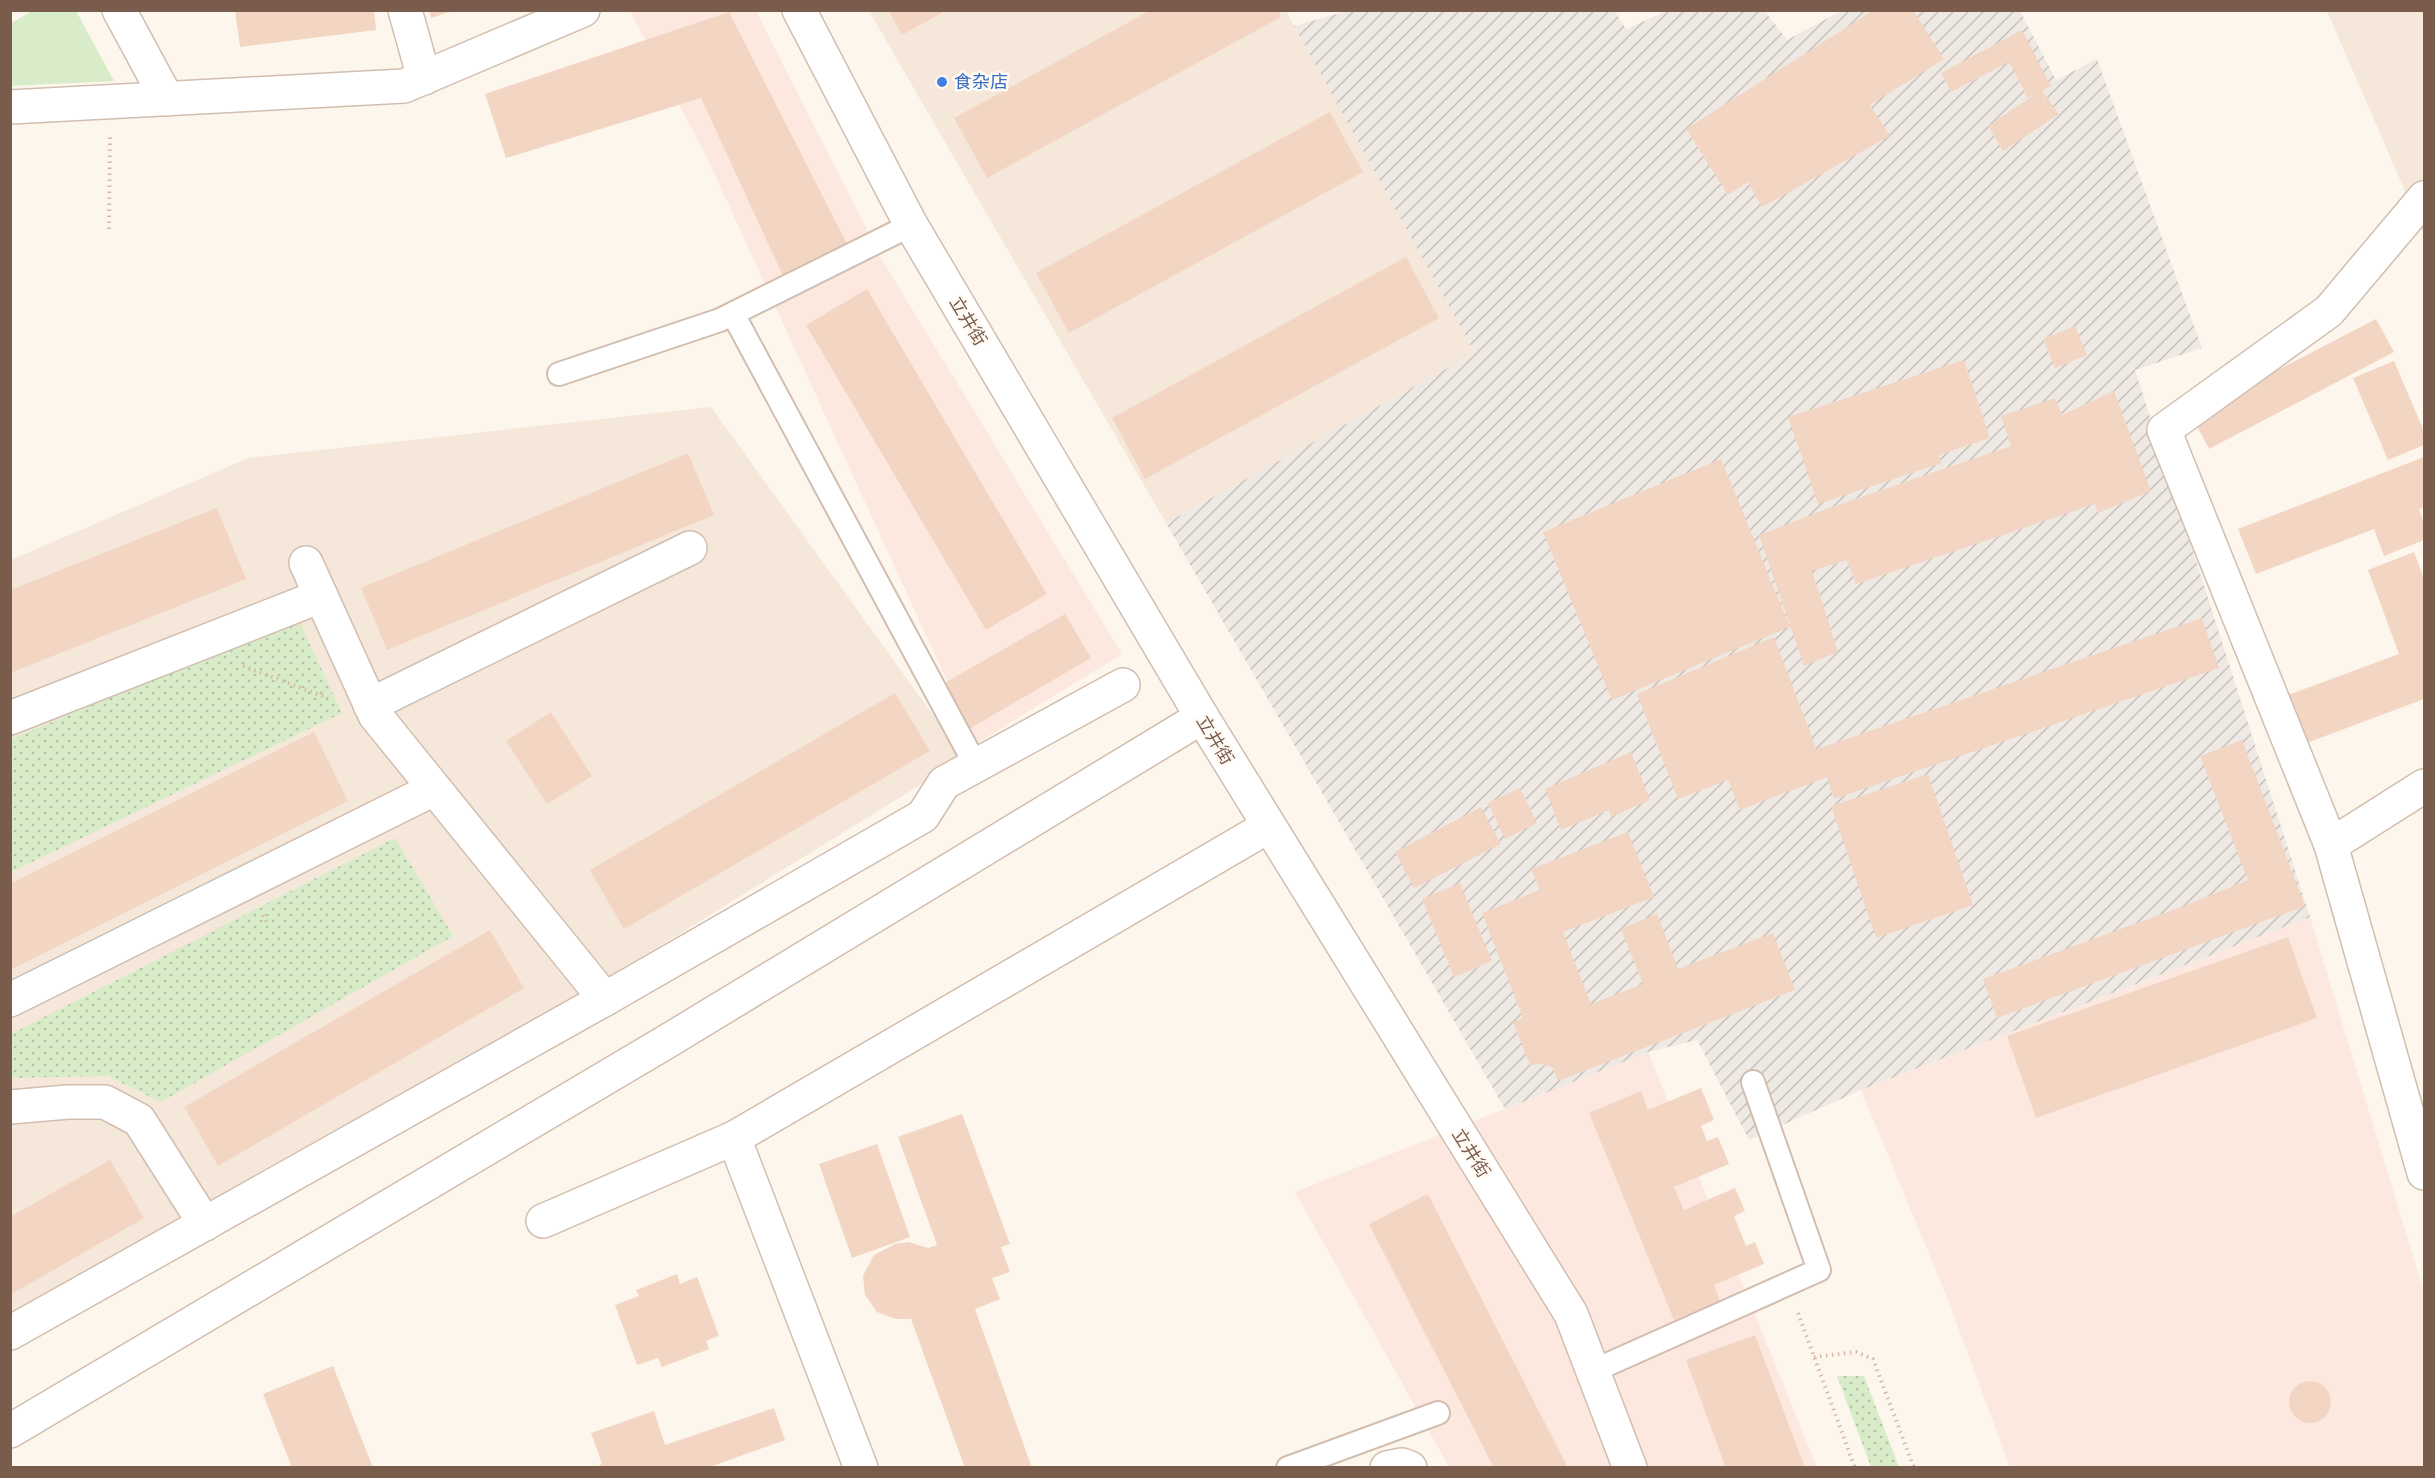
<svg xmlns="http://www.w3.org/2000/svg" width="2435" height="1478" viewBox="0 0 2435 1478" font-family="Ubuntu,'Noto Sans SC',sans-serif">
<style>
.residential{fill:#f5e8da}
.commercial{fill:#fde8e0}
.industrial{fill:url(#industrial-furrows)}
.grass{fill:url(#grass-dots)}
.garden{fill:#d8ecc9}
.building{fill:#f3d5c3}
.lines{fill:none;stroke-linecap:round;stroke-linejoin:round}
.service-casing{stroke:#d1beb0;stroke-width:26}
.minor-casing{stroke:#d1beb0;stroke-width:36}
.tertiary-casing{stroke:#d1beb0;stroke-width:36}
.path{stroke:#d9b8a5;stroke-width:4;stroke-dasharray:1.5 4.5;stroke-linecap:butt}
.service{stroke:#fff;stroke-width:22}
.minor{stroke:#fff;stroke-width:33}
.tertiary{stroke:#fff;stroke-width:33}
.shop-dot{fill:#3f7fe0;stroke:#fffaf3;stroke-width:2}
.labels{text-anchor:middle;stroke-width:5;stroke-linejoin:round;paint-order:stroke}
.shop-label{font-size:18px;fill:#366cbe;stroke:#fffaf3;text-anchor:start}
.street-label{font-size:18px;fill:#7a5c4d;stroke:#fffaf3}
</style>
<defs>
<pattern id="industrial-furrows" width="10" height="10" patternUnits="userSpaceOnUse" patternTransform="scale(1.5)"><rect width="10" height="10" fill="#efe9e4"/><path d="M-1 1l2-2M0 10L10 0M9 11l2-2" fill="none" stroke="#c7c0bb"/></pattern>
<pattern id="grass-dots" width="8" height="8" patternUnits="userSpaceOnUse" patternTransform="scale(1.5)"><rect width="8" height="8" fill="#d8ecc9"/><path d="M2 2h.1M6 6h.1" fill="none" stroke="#b4c2a5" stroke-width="1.8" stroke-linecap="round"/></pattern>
</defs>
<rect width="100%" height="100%" fill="#fdf6ec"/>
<g class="residential">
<polygon points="869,11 1286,11 1475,353 1166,523"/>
<polygon points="2327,11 2424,11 2424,235"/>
<polygon points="711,407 964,758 11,1347 11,560 248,458"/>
</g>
<g class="commercial">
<polygon points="630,11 756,11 881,258 1122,654 976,744 708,160"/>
<polygon points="2310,917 2424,1292 2424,1467 2010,1467 1946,1295 1861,1090"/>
<polygon points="1648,1052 1817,1467 1449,1467 1295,1192"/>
</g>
<polygon class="industrial" points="1614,10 1626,29 1667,11 1764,10 1787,40 1841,11 2020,11 2056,80 2097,59 2202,348 2135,370 2310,917 1861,1090 1749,1140 1697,1040 1648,1052 1505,1109 1166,523 1475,353 1294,26 1348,11"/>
<g class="grass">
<polygon points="298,619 342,713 11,872 11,739"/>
<polygon points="395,838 453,936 161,1102 108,1076 11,1078 11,1034"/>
<polygon points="1837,1376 1864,1376 1899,1467 1871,1467"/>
</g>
<polygon class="garden" points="34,10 76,11 114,81 11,86 11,23"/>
<g class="building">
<polygon points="235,10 374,10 376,30 240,47"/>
<polygon points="429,10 452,10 452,11 431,18"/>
<polygon points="888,10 947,10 902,35"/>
<polygon points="1151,10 1278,10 1281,17 987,178 954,118"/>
<polygon points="1874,10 1913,10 1944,59 1870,105 1890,136 1762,207 1748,182 1728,195 1686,129"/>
<polygon points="729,12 849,248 784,278 701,98 506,158 485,94"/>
<polygon points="2022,30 2051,86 2042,91 2059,114 2003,151 1988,126 2039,92 2028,98 2009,62 1951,92 1941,73"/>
<polygon points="1330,112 1363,172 1069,333 1036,273"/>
<polygon points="1406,257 1439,318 1145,479 1112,418"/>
<polygon points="867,289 1047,594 986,630 806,325"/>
<polygon points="2376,319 2394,352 2209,449 2191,415"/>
<polygon points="2075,326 2087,355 2055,368 2043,339"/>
<polygon points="1964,360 1990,438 1939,455 1942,463 1818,504 1788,417"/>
<polygon points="2394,361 2424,431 2424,445 2388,460 2353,378"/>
<polygon points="2114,391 2151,491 2098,513 2095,504 1856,584 1847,560 1812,571 1838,652 1804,666 1759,535 1829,508 2011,446 2001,416 2055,398 2062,415"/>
<polygon points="688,453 714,515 387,650 361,588"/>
<polygon points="2424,457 2424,507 2419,509 2424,523 2424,540 2384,556 2374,529 2256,574 2238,529"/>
<polygon points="1721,459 1790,627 1612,700 1543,532"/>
<polygon points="217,508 246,579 10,673 10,590"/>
<polygon points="2414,552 2424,579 2424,699 2304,744 2285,696 2399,654 2368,570"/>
<polygon points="1065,614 1091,658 969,729 943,684"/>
<polygon points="2202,618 2219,668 1834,799 1827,777 1740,810 1728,780 1678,799 1637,694 1774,637 1819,756 1817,749"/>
<polygon points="895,693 930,751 624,929 590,870"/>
<polygon points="551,712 592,776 547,804 506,741"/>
<polygon points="314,732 348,801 10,970 10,884"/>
<polygon points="2242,740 2305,906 1997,1018 1983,979 2184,906 2248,880 2200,756"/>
<polygon points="1631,752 1650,800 1611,817 1609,810 1561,830 1545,789"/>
<polygon points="1928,774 1973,905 1876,938 1831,806"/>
<polygon points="1520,788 1537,823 1505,839 1488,803"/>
<polygon points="1481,807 1501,844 1414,888 1395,852"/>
<polygon points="1628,832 1654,897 1563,932 1591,1004 1643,984 1621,929 1657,914 1678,969 1773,933 1795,990 1558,1081 1553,1068 1543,1064 1530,1065 1513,1022 1523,1018 1482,913 1540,890 1531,869"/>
<polygon points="1460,883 1492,961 1454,977 1422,899"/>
<polygon points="490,930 524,988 218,1166 184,1107"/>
<polygon points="2288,937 2317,1018 2036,1118 2007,1036"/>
<polygon points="1701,1088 1714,1120 1701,1126 1707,1141 1718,1137 1729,1164 1674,1187 1684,1210 1735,1188 1745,1211 1734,1216 1746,1246 1755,1242 1764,1264 1714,1285 1720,1301 1674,1320 1589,1113 1641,1091 1648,1110"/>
<polygon points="962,1114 1010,1244 1001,1247 1010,1272 992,1278 1000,1299 975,1309 1032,1468 965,1468 911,1319 896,1319 877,1312 865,1295 863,1276 874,1255 895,1244 908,1242 928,1248 937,1245 898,1137"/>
<polygon points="877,1144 910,1237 852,1258 819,1164"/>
<polygon points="110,1160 144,1218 10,1295 10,1217"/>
<polygon points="1428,1194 1568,1468 1494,1468 1369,1224"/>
<polygon points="677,1274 680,1284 697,1277 719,1336 706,1341 709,1349 662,1367 658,1358 637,1365 615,1305 639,1296 636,1290"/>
<polygon points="1755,1335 1805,1468 1726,1468 1686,1360"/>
<polygon points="333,1366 373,1468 292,1468 263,1394"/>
<circle cx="2310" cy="1402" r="21"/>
<polygon points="774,1408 785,1440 707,1468 594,1468 602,1464 591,1433 654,1411 665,1445"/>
</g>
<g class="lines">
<defs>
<g id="service">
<polyline points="733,314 975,764"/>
<polyline points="559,374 720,320 911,225"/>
<polyline points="1593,1371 1819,1270 1753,1082"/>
<polyline points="1288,1468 1438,1413"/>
</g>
<g id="minor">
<polyline points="119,10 167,99"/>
<polyline points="405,10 424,78"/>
<polyline points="10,107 404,86 583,10"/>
<polyline points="306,563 375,715 605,999"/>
<polyline points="370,705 690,548"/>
<polyline points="10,718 321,596"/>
<polyline points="2424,786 2331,845 2424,1173"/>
<polyline points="2331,845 2164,430 2329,311 2424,198"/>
<polyline points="10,1000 434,789"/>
<polyline points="10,1107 68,1102 105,1102 139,1120 205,1224"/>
<polyline points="734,1138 861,1468"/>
<polyline points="543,1221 734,1138 1269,826"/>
<polyline points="10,1333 605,999 923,816 944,783 1123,685"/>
<polyline points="1387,1468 1402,1465 1410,1468"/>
</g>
<g id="tertiary">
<polyline points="799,10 911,225 1202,717 1571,1314 1630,1468"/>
<polyline points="10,1431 666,1042 1202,717"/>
</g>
</defs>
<use href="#service" class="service-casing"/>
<use href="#minor" class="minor-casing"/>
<use href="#tertiary" class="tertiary-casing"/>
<g class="path">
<polyline points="109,229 110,136"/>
<polyline points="243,666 328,698"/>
<polyline points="263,915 268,925"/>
<polyline points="1798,1313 1855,1468"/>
<polyline points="1814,1357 1856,1352 1873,1359 1914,1468"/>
</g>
<use href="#service" class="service"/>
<use href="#minor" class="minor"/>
<use href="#tertiary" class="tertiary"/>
</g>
<circle class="shop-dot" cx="942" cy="82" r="6"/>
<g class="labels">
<g class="shop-label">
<text x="954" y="88">食杂店</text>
</g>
<g class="street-label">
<text transform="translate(968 321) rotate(59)" y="6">立井街</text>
<text transform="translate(1215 740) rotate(59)" y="6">立井街</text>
<text transform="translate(1471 1153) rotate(58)" y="6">立井街</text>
</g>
</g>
<rect width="2435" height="1478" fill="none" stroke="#7a5c4d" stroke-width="24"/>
</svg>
